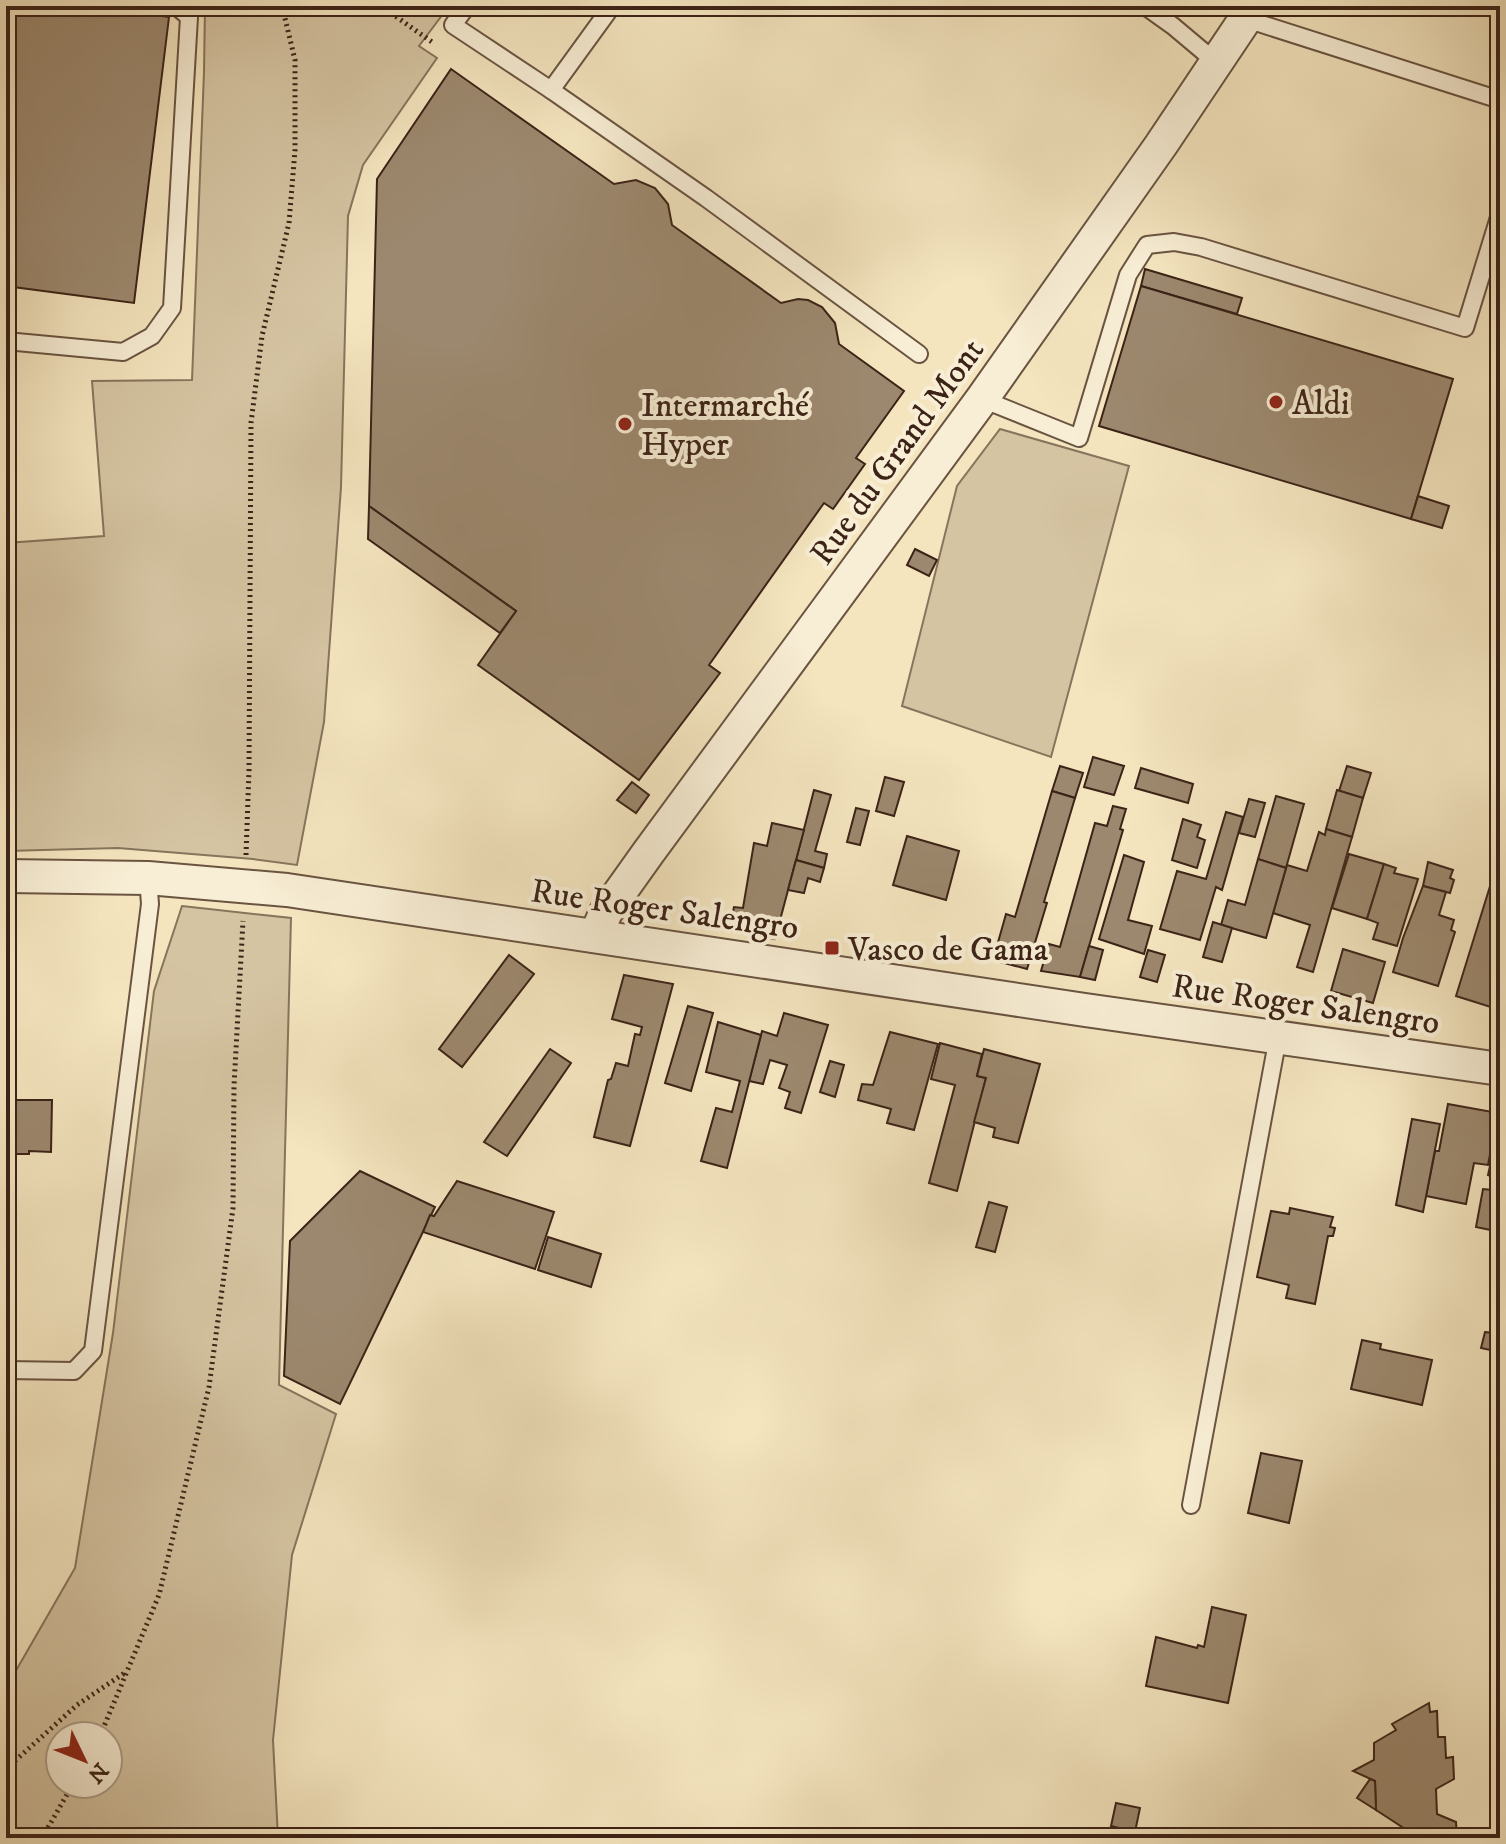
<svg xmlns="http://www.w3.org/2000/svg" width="1506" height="1844" viewBox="0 0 1506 1844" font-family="'IM FELL DW Pica',serif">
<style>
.green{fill:#d5c4a2;stroke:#88745c;stroke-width:2;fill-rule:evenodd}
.building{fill:#9c886e;stroke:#3c2317;stroke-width:2}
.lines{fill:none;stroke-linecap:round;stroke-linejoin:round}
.lane-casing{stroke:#6a5441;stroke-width:20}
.street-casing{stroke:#6a5441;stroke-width:36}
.path{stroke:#3c2317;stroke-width:5;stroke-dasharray:2 4;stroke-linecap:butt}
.lane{stroke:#f8eed5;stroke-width:16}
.street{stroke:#f8eed5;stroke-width:32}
.poi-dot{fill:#8f2418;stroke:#f8eed5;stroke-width:3}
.labels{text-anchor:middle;stroke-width:8;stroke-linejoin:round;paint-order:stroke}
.poi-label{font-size:34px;fill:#3c2317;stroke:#f8eed5;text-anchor:start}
.street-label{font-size:34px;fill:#3c2317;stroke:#f8eed5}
</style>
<rect width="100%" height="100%" fill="#f4e5bf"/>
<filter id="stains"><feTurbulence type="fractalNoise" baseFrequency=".0025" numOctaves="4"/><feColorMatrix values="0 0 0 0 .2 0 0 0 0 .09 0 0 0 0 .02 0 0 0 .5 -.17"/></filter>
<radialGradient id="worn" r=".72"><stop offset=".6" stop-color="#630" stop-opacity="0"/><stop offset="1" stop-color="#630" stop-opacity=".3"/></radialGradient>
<g class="green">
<polygon points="205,6 449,6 419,46 437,58 363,165 348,216 341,487 324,722 297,865 253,859 118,848 6,851 6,543 104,536 92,381 192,380 204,72"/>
<polygon points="1000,429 1129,466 1051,757 902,706 957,486"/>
<path d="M182 906 291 918 279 1385 336 1414 292 1555 273 1740 278 1838H6V1688L75 1568 113 1333 154 991ZM60 1736H108V1784H60Z"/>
</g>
<g class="building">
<polygon points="6,6 89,6 169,17 134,303 6,286"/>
<polygon points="1470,6 1500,6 1500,16"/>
<polygon points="451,69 614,184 636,180 655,188 668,204 672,225 781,303 798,299 808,300 822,307 835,323 839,344 904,391 856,458 865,464 833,509 824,503 709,665 720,673 639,780 478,665 516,611 369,506 377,179"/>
<polygon points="1145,269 1242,298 1237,314 1141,286"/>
<polygon points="1141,286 1453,379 1411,519 1099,426"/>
<polygon points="1418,496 1449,506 1442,528 1411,519"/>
<polygon points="369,506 516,611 500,633 368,539"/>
<polygon points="915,549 937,560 929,576 907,565"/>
<polygon points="1093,757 1124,766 1114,795 1084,787"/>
<polygon points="1060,766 1083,773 1075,798 1052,791"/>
<polygon points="1347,766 1371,773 1363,798 1339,791"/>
<polygon points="1141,768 1193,784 1188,803 1135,788"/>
<polygon points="885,777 904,782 894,816 876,811"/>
<polygon points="632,782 649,795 636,813 617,800"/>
<polygon points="814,790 831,795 815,851 827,854 824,868 796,860"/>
<polygon points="1337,790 1363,798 1352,837 1326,829"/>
<polygon points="1052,791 1075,798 1044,902 1047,903 1027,969 993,960 1006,914 1015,917"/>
<polygon points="1276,796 1304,804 1286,868 1258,859"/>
<polygon points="1249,799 1265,803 1255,837 1239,833"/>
<polygon points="1113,806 1126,809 1120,829 1123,830 1080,977 1041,971 1049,944 1060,947 1095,823 1107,826"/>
<polygon points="856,808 869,811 860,845 847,842"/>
<polygon points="1226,812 1243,817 1222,890 1216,887 1200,940 1160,929 1177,871 1206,879"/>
<polygon points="1183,819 1201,825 1197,837 1205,840 1197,868 1172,860"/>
<polygon points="772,823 804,830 775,939 729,931 734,907 743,908 754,843 767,846"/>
<polygon points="1326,829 1352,837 1313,972 1297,967 1310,925 1273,913 1287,865 1307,871 1319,832 1325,835"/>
<polygon points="907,836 959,851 946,900 893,885"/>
<polygon points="1349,854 1384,864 1367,919 1332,908"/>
<polygon points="1124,855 1144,862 1128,920 1152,926 1144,954 1099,939"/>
<polygon points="1258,859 1286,868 1266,938 1221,925 1228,900 1245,905"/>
<polygon points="796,860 824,868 820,882 808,878 804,893 788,890"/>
<polygon points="1428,862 1453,870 1450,878 1454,880 1450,893 1423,886"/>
<polygon points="1384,864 1396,868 1394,873 1418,879 1397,946 1373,939 1378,923 1367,919"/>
<polygon points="1491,883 1500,886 1500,941 1494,960 1500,961 1500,988 1494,1008 1456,996"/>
<polygon points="1423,886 1446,892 1439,915 1454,920 1451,930 1455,932 1438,986 1393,972 1403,938"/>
<polygon points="1213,922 1232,928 1222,962 1203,957"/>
<polygon points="1089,946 1103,950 1095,980 1080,977"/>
<polygon points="1343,949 1385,962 1373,1003 1331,991"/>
<polygon points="1148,950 1165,955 1157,982 1140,977"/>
<polygon points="509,955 534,974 462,1067 439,1049"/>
<polygon points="624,975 673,984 630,1146 594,1137 608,1080 611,1079 616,1063 628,1066 635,1034 640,1035 642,1027 612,1019"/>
<polygon points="688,1006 713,1013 691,1091 665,1083"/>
<polygon points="784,1013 828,1025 801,1113 785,1108 790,1092 779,1088 787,1065 770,1060 763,1084 749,1081 762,1031 777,1036"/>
<polygon points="718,1022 761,1035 727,1168 701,1161 716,1108 732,1112 740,1081 706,1072"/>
<polygon points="890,1032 938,1044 914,1130 887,1123 891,1109 858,1100 862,1084 873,1085"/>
<polygon points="940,1043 982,1054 977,1076 986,1078 957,1191 929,1183 955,1085 931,1079"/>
<polygon points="550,1049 571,1063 507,1156 484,1142"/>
<polygon points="984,1049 1040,1064 1018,1143 993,1137 995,1128 974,1122 986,1078 977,1076"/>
<polygon points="830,1061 844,1065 835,1097 820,1092"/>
<polygon points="6,1100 52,1100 51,1152 29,1151 29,1154 6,1154"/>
<polygon points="1448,1104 1498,1113 1488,1165 1474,1163 1466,1204 1426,1196 1435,1151 1439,1151"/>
<polygon points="1412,1119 1440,1124 1423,1212 1396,1205"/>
<polygon points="1498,1130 1500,1130 1500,1232 1476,1227 1483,1189 1493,1190 1496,1178 1488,1175"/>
<polygon points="360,1171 435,1207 340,1404 284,1376 290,1241"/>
<polygon points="457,1181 554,1212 535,1269 423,1232 430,1215 434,1216"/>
<polygon points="989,1202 1007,1207 995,1252 976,1247"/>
<polygon points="1290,1208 1333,1217 1330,1227 1335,1228 1333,1236 1328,1236 1315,1304 1286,1298 1289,1285 1257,1277 1271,1211 1289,1214"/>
<polygon points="548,1237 601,1254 591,1287 538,1270"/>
<polygon points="1485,1332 1500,1334 1500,1352 1481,1348"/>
<polygon points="1362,1340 1381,1344 1380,1349 1432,1360 1422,1405 1351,1389"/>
<polygon points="1261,1453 1302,1461 1289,1523 1248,1513"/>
<polygon points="1212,1607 1246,1615 1228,1703 1146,1686 1156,1637 1197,1648 1198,1645 1204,1647"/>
<polygon points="1429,1703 1430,1712 1437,1711 1438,1737 1445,1737 1446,1758 1453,1757 1454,1779 1436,1789 1437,1814 1456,1822 1457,1838 1419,1838 1376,1810 1375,1781 1353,1771 1374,1760 1374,1743 1396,1730 1392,1724"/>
<polygon points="1370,1779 1375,1781 1376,1810 1357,1798"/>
<polygon points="1116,1803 1140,1808 1135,1832 1111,1826"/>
</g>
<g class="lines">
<defs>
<g id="lane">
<polyline points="467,6 453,25 551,90"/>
<polyline points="612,6 551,90 706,198 919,354"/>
<polyline points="1145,6 1173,26 1217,63"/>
<polyline points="1246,19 1500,100"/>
<polyline points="6,341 123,352 152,336 172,308 189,17 176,6"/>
<polyline points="982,399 1079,438 1128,275 1147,245 1174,242 1201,247 1465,328 1500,214"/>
<polyline points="6,1370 74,1371 93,1351 150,904 148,878"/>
<polyline points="1191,1505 1278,1037"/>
</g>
<g id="street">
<polyline points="6,876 148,878 287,890 1085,1010 1500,1069"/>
<polyline points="595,936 606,912 648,853 982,399 1161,145 1254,6"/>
</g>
</defs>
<use href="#lane" class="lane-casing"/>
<use href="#street" class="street-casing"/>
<g class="path">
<polyline points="381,6 432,42"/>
<polyline points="246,855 249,770 251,423 262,336 289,223 295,150 295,60 282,6"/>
<polyline points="100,1736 159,1595 209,1387 233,1208 234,1086 243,921"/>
<polyline points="6,1769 77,1705 126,1672"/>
<polyline points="42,1838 73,1784"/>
</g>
<use href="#lane" class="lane"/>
<use href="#street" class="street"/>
</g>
<g class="poi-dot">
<circle cx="1276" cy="402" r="8"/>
<circle cx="625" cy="424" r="8"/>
<rect x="824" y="940" width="16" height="16" rx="4"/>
</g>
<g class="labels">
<g class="poi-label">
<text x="1292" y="414">Aldi</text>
<text x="641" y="416">Intermarché<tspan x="641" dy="39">Hyper</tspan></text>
<text x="848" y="960">Vasco de Gama</text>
</g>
<g class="street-label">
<text transform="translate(896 451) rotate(-54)" y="12">Rue du Grand Mont</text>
<text transform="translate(665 908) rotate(8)" y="12">Rue Roger Salengro</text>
<text transform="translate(1306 1003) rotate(8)" y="12">Rue Roger Salengro</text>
</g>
</g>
<rect width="1506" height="1844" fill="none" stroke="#f4e5bf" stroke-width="32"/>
<rect x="8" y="8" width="1490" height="1828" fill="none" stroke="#3c2317" stroke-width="4"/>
<rect x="16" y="16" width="1474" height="1812" fill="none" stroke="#3c2317" stroke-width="2"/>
<g transform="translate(84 1760) rotate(133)"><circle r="38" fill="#f8eed5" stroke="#ad9d89" stroke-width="2"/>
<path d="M0-6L14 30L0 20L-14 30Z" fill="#8f2418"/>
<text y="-12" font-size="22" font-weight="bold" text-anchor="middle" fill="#3c2317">N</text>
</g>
<rect width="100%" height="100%" filter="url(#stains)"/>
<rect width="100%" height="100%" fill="url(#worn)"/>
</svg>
